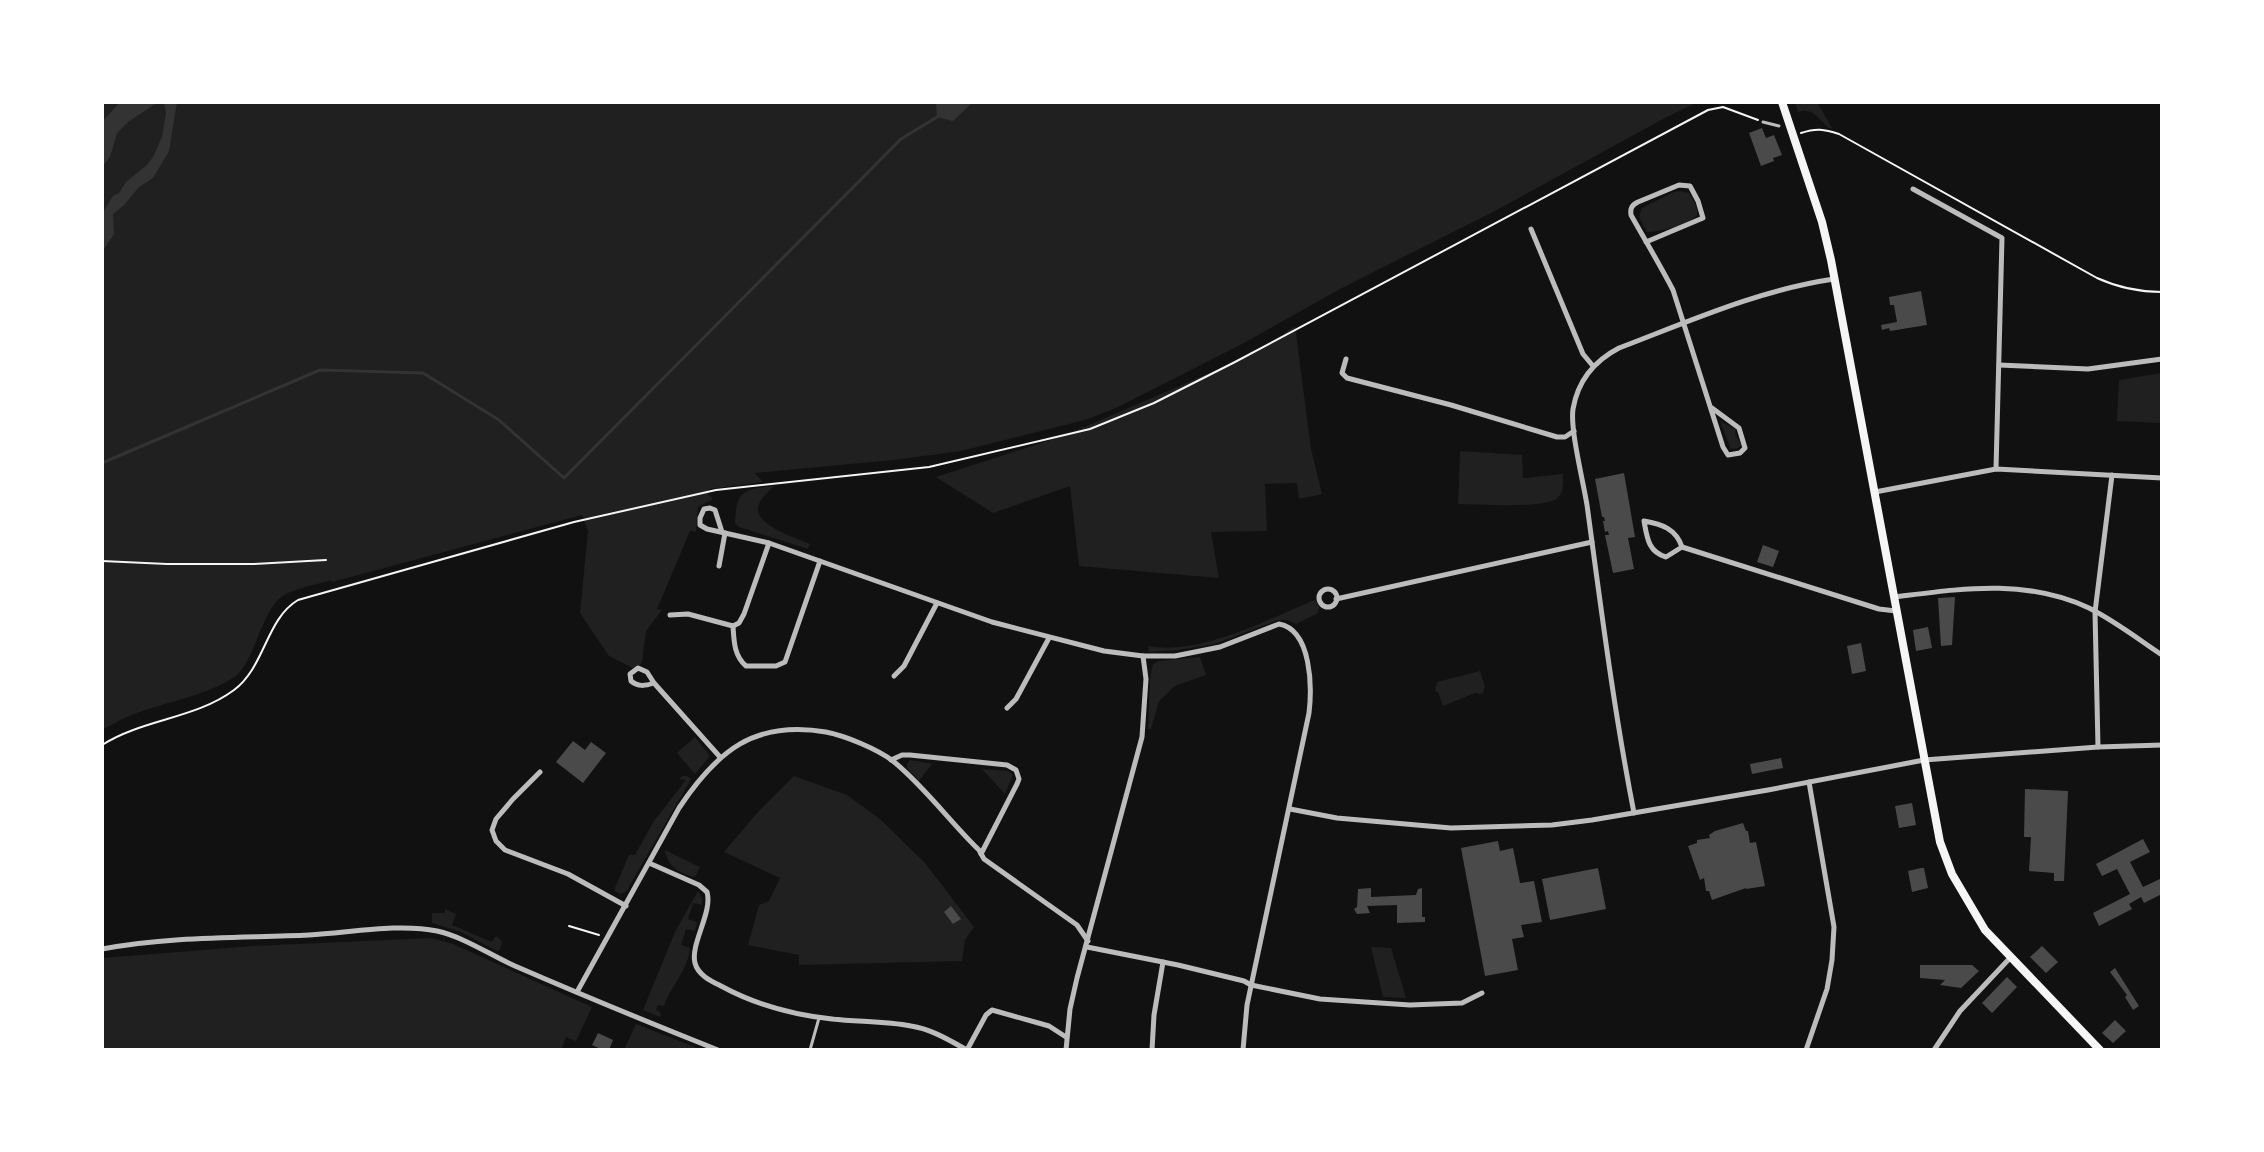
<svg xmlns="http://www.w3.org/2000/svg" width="2264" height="1152" viewBox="0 0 2264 1152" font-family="'Nunito Sans',sans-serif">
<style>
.green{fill:#202020}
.water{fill:#333}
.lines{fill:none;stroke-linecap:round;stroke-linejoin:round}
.stream{stroke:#333;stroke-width:3}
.building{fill:#4a4a4a}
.path{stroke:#f5f5f5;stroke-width:2}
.service{stroke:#bcbcbc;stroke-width:3}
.minor{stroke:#bcbcbc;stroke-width:5}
.primary{stroke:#f5f5f5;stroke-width:8}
</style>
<rect width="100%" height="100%" fill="#111"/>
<g class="green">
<path d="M102 102H1698L1665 118 1493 212 1340 289 1242 344 1118 407 1085 420 961 451 894 460 755 473 763 482 709 489 708 494 713 499 698 507 696 532 690 531 657 609 662 610 646 631 642 662 639 666 633 668 609 656 580 613 588 531 582 515 332 582 331 580C316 585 297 588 284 595 261 609 255 664 233 678 201 698 163 702 129 716 120 720 111 725 102 730Z"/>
<path d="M1795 102H1817L1832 128H1829C1818 119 1813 107 1798 112Z"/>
<path d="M1680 191 1689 193C1693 200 1699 208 1697 216 1684 225 1662 232 1647 232L1639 217 1642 208 1674 192Z"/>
<polygon points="1295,326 1311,449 1322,494 1299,499 1297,483 1265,484 1267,531 1211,532 1219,578 1079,566 1070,486 993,513 936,477 1066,435 1235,362 1262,349"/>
<polygon points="2162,373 2162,423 2117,421 2119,380"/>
<polygon points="1720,421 1736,430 1735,434 1741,445 1738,448 1729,449 1730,447"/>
<path d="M1460 451 1522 455 1523 478 1563 474C1563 483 1564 494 1556 499 1539 509 1479 504 1458 504Z"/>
<path d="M774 486C768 492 760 499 758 507 754 525 798 539 810 544L808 549 739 527 735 523C736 491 744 489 774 486Z"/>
<path d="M1315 600 1319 607 1318 613 1296 624 1287 620H1278L1215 644 1177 650 1149 652 1148 646C1199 656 1268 619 1315 600Z"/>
<path d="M1200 657 1206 675 1175 686 1159 701 1151 729H1148C1150 710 1148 679 1153 664L1159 661Z"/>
<polygon points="1480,671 1485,687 1482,694 1475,693 1443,706 1438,692 1435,691 1437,682"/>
<polygon points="695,737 710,756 695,774 677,753"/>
<polygon points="910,760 932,764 919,781 907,768 907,764"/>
<polygon points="982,769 1008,771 1013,775 1005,794"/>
<polygon points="682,776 687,776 691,779 626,892 620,894 615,891 615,888 629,855 635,855 654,821 686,780 679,779"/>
<polygon points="794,776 847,795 880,819 925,863 974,927 965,940 962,961 799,965 799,955 748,945 759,905 769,901 780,878 724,852 757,813"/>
<path d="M665 850 700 867 695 877C681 874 667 867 665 850Z"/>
<path d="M698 891 702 898V905L693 903 688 919 697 922 695 931 686 929 681 945 690 948C688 970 671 986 664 1006L658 1005 656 1010 661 1013 660 1017 643 1010 675 932Z"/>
<polygon points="445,909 456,914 452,925 492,942 496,936 502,941 500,949 497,951 461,932 432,923 432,913 445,913"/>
<polygon points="432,938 453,944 592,1007 576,1041 566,1037 561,1050 102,1050 102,958 254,946"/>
<polygon points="1371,947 1391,948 1406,998 1383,997"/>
<polygon points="636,1024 702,1050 624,1050"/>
</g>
<g class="water">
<polygon points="120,102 158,102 128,122 117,133 110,157 102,167 102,122"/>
<polygon points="164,102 177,102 169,151 153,178 139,187 124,205 113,214 114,234 102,252 102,214 113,196 119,193 126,182 147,165 153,157 162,137 166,113"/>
<polygon points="936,102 973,102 953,121 937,117"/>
</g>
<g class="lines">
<polyline class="stream" points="102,463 320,370 423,373 499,420 564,478 901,139 937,117"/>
</g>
<g class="building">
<polygon points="1762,128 1766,138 1774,135 1782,155 1773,158 1774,161 1761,166 1749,133"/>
<polygon points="1921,291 1927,325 1890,331 1889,328 1882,330 1881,325 1897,322 1894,305 1890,305 1889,297"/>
<polygon points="1624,473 1635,537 1628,538 1634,569 1613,573 1605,535 1609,535 1608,531 1605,532 1603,521 1605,521 1604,517 1602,517 1595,479"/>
<polygon points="1763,545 1779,551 1773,567 1757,562"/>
<polygon points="1955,597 1952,645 1941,646 1938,598"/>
<polygon points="1928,627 1932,648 1916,651 1913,630"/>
<polygon points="1861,643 1866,671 1852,674 1847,646"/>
<polygon points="573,741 585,750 591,742 606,753 583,783 556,762"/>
<polygon points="1781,758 1783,768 1752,774 1750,764"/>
<polygon points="2025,789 2068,791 2064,881 2054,881 2054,873 2029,871 2031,837 2024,837"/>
<polygon points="1912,803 1916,825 1899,828 1895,806"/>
<polygon points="1743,823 1746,831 1748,831 1750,843 1756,842 1765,886 1746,889 1746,888 1712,900 1709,891 1706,891 1704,878 1700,880 1688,846 1697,843 1697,840 1710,838 1709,835 1715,831"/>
<polygon points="2143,839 2150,852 2130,862 2143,887 2162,878 2162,894 2144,903 2141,897 2129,904 2132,909 2099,926 2093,913 2130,894 2117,869 2102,876 2096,864"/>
<polygon points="1498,841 1500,851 1513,848 1520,883 1534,881 1542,922 1521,925 1524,937 1512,939 1518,970 1485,976 1461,848"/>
<polygon points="1598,868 1606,909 1550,920 1542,879"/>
<polygon points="1921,868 1924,868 1928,888 1912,892 1908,871"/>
<polygon points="1371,888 1371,897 1416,895 1418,889 1422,888 1422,917 1425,917 1425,922 1397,923 1397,905 1367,906 1370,913 1357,914 1354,909 1357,907 1358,889"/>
<polygon points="951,906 961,919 953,924 944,912"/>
<polygon points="2042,946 2058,962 2046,973 2030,957"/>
<polygon points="1920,965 1972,965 1979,971 1961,988 1940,985 1945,980 1920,978"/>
<polygon points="2115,968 2139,1006 2133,1010 2125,997 2127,995 2110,972"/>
<polygon points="2007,977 2017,987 1992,1013 1982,1003"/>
<polygon points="2115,1020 2126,1031 2113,1043 2102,1033"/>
<polygon points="598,1033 613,1040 609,1050 603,1050 592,1045"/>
</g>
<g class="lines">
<g class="path">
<path d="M1801 133C1816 128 1824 129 1839 134L2097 278C2119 288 2138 292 2162 292"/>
<polyline points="102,561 167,564 254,564 326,560"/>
<path d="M102 745C143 719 195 719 234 690 265 667 266 619 298 600L574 522 716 490 929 467 1090 429 1154 403 1235 362 1708 110 1723 107 1758 120"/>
<polyline points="569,926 599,935"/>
</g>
<g class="service">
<polyline points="1763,122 1779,126"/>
<polyline points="810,1050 819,1018"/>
</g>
<g class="minor">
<polyline points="1913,189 2002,238 1996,469"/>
<polyline points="1531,229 1583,354 1593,366"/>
<path d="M1646 242 1703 218 1698 201 1690 186 1679 185 1638 202C1632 205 1630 208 1631 215 1645 240 1660 265 1673 290L1723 447 1728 455 1740 453 1745 448 1739 428 1712 408"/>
<polyline points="1346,359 1342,373 1347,378 1451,405 1557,437 1565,437 1574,431"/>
<polyline points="1999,365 2088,369 2162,359"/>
<polyline points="1875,492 1996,469 2162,478"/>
<path d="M1644 521C1662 524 1676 529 1682 547L1666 557C1648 552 1647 537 1644 521Z"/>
<path d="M722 532 715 510 710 508 704 509 700 518V525L707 529 769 543 992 622 1104 651 1143 656H1175L1220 647 1279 624C1312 630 1312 688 1309 713L1247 1005 1243 1050"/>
<polyline points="1682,547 1879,609 1896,611"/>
<polyline points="719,566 725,533"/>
<circle cx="1328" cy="598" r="9"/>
<path d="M1894 597C1960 589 2025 578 2089 608 2115 621 2138 639 2162 655"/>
<polyline points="1336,599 1592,542"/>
<polyline points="670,615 688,614 733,626"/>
<path d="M733 626C734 641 734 656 746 666H776L785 662 820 561"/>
<polyline points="733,626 739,623 744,614 769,543"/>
<polyline points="894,676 904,666 937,603"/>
<path d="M654 683C645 686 638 687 631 681L630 674 638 668 647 672 654 683 720 757"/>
<polyline points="1007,708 1016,699 1049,638"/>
<polyline points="2098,747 2095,612 2112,475"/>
<polyline points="891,760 902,755 910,755 1007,765 1016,770 1019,779 1017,784 981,854"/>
<polyline points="540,772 513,799 496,819 492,830 496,841 505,850 568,874 626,906"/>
<polyline points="1290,809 1337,818 1451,828 1552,825 1592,820 1768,790 1924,760 2098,747 2162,745"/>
<path d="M1634 813C1614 711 1601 608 1587 505 1583 480 1570 430 1573 409 1578 380 1594 361 1619 348 1690 321 1759 290 1834 279"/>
<path d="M649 863 699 885 707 892C713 912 690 944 695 963 698 975 711 981 721 986 756 1005 793 1015 832 1019 858 1022 885 1021 911 1026 931 1029 949 1040 967 1050"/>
<polyline points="1087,947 1178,965 1244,981 1251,985 1320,999 1410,1005 1462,1003 1482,993"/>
<path d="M102 949C170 936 240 938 309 935 349 933 398 923 437 931 464 937 490 955 515 966 582 995 650 1023 718 1050"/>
<path d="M577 992 679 808C717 751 754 720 826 732 846 736 877 749 893 761 925 787 950 822 979 850L984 859 1077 925 1088 941"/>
<polyline points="967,1050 986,1015 992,1010 1049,1026 1066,1037"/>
<polyline points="1066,1050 1070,1009 1077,978 1142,737 1146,679 1143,656"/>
<polyline points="1152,1050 1154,1015 1163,962"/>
<polyline points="1806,1050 1827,989 1832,960 1834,927 1809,782"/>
<polyline points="1934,1050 1960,1011 2010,958"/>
</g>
<polyline class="primary" points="1782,102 1822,222 1831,260 1940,842 1952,874 1985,930 2100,1050"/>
</g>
<rect width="2264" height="1152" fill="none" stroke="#ffffff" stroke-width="208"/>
</svg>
